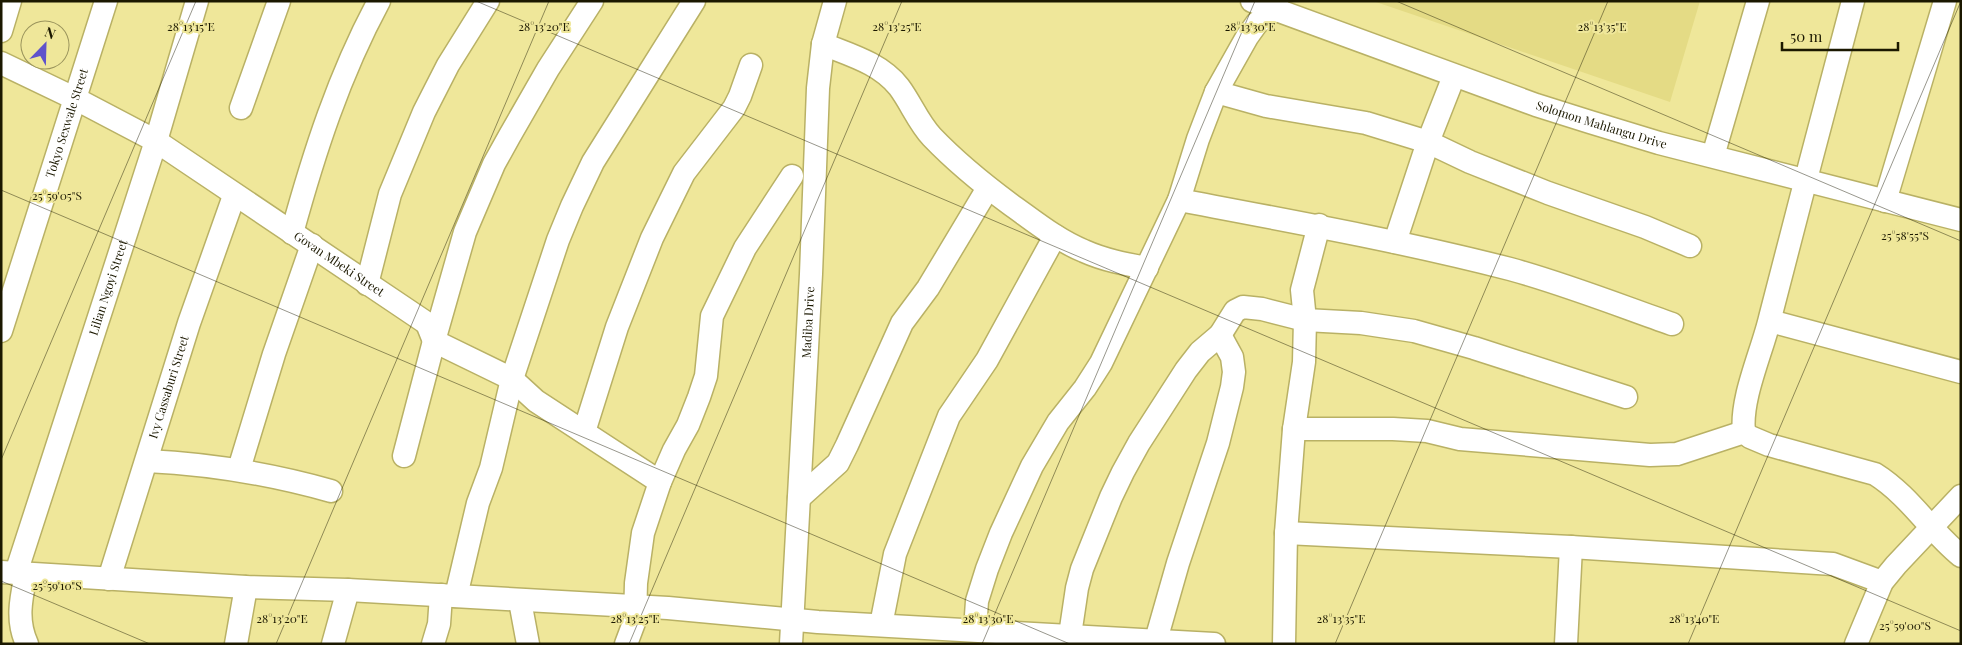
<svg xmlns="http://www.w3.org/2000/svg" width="1962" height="645" viewBox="0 0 1962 645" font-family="'Playfair Display',serif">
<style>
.built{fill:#e4db85}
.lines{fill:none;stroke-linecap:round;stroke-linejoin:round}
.minor-casing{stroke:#b9b165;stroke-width:25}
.minor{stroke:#fff;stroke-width:22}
.ticks{fill:none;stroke:#1b1800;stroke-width:1;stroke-opacity:0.45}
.labels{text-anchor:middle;stroke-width:4;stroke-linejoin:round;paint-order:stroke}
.street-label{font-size:12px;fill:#1b1800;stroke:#efe79a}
.ticks-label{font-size:12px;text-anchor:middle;fill:#1b1800;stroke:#efe79a;stroke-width:4;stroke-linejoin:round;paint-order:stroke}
</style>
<rect width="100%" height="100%" fill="#efe79a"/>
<polygon class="built" points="1373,1 1700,1 1670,102"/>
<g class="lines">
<defs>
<g id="minor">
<path id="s1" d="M1252 1 1536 105 1590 122 1659 143 1961 220"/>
<path d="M1853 1C1825 107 1797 212 1770 318 1762 352 1740 399 1744 432L1750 437 1769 445 1875 474C1910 496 1930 531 1961 556"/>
<polyline points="1,31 10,1"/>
<path d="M823 44C850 55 880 63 899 87 911 103 918 122 932 137 956 162 983 184 1010 204 1034 221 1057 240 1084 251 1104 260 1125 264 1147 268"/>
<path id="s2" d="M1 63 76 99 156 141 425 322 428 326 434 341 512 379 536 401 660 482"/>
<polyline points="1216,92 1266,106 1366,123 1428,142 1470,162 1548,193 1645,227 1690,246"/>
<polyline points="241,108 279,1"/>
<polyline points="1713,156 1758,1"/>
<path d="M1179 200C1290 221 1401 241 1510 269 1565 284 1618 305 1672 324"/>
<polyline points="1885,201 1945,1"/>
<path d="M292 233C314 153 339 75 379 1"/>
<polyline points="1395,242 1428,142 1454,76"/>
<polyline points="367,284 390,194 424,112 448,65 488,1"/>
<polyline points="1770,321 1961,372"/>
<path id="s3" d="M1 331 106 1"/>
<polyline points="1294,429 1393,429 1427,431 1460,439 1650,455 1677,454 1744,432"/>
<polyline points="584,432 617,327 652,238 684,173 734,108 740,96 751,65"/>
<polyline points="404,456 434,341 465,232 494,164 509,137 548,69 592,1"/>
<path d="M147 461C210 464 271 474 331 491"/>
<polyline points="239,469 274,354 312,245"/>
<polyline points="799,498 838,463 847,445 902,323 928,288 988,188"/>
<polyline points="1286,533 1571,547 1833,564 1882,582"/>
<polyline points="1,572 246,587 348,590 668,608 818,622 1214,644"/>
<path id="s4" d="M16 573 156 141 197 1"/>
<path d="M26 574C21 599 16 620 27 644"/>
<path id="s5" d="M109 579 189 323 234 196"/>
<polyline points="456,596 478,503 491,468 512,379 558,240 572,206 593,162 694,1"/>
<polyline points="520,601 528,644"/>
<polyline points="881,625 895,554 949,416 987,360 1055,236"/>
<polyline points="975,630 977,601 987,569 1001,533 1032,466 1058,422 1085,388 1101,363 1179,200 1198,139 1216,92 1247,37 1257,23 1274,10 1277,1"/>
<polyline points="1070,635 1077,588 1082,569 1111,497 1123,472 1139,443 1186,370 1200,352 1220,335 1235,311 1243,307 1262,309 1305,320 1361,323 1414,331 1474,348 1626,397"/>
<polyline points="1156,640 1178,563 1218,443 1232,387 1234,372 1232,357 1220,335"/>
<polyline points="236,644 246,587"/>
<polyline points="333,644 348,590"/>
<polyline points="433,644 439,624 441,595"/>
<polyline points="626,644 635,620 636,583 643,533 660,482 674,450 688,425 699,397 706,376 712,316 745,248 792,176"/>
<path id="s6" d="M791 644 811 274 818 88 823 44 835 1"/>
<polyline points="1284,644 1286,533 1294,429 1304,362 1305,320 1302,290 1319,225"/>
<polyline points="1566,644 1571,547"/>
<polyline points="1856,644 1882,582 1896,565 1961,496"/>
</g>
</defs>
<use href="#minor" class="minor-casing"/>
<use href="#minor" class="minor"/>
</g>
<path class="ticks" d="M476 1 1961 631M1396 1 1961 241M1 190 1070 644M1 460 196 1M1 581 150 644M276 644 549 1M629 644 902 1M982 644 1255 1M1335 644 1608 1M1688 644 1961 1"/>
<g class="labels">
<g class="street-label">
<text dy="4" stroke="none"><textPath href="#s3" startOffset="218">Tokyo Sexwale Street</textPath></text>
<text dy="4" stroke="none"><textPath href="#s1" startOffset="371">Solomon Mahlangu Drive</textPath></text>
<text dy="4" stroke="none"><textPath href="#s2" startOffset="394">Govan Mbeki Street</textPath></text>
<text dy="4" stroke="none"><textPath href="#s4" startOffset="300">Lilian Ngoyi Street</textPath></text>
<text dy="4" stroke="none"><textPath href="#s6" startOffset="322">Madiba Drive</textPath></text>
<text dy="4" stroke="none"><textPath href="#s5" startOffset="201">Ivy Cassaburi Street</textPath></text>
</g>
</g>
<g class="ticks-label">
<text x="191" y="31">28°13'15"E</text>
<text x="544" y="31">28°13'20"E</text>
<text x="897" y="31">28°13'25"E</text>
<text x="1250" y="31">28°13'30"E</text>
<text x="1602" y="31">28°13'35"E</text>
<text x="57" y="200">25°59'05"S</text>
<text x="1905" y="240">25°58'55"S</text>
<text x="57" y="590">25°59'10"S</text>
<text x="282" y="623">28°13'20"E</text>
<text x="635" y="623">28°13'25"E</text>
<text x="988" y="623">28°13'30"E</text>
<text x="1341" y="623">28°13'35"E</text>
<text x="1694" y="623">28°13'40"E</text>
<text x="1905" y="630">25°59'00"S</text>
</g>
<rect width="1962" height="645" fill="none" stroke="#1b1800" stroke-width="5"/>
<g transform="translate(45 45) rotate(23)"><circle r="24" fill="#efe79a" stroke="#9a945c"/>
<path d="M0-4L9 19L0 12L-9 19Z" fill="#5f52cb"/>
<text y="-8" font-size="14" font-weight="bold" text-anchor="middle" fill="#1b1800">N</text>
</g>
<path d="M1782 42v8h116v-8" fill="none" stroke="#1b1800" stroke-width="2.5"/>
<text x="1790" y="42" font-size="15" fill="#1b1800" stroke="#efe79a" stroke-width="4" paint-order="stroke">50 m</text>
</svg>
